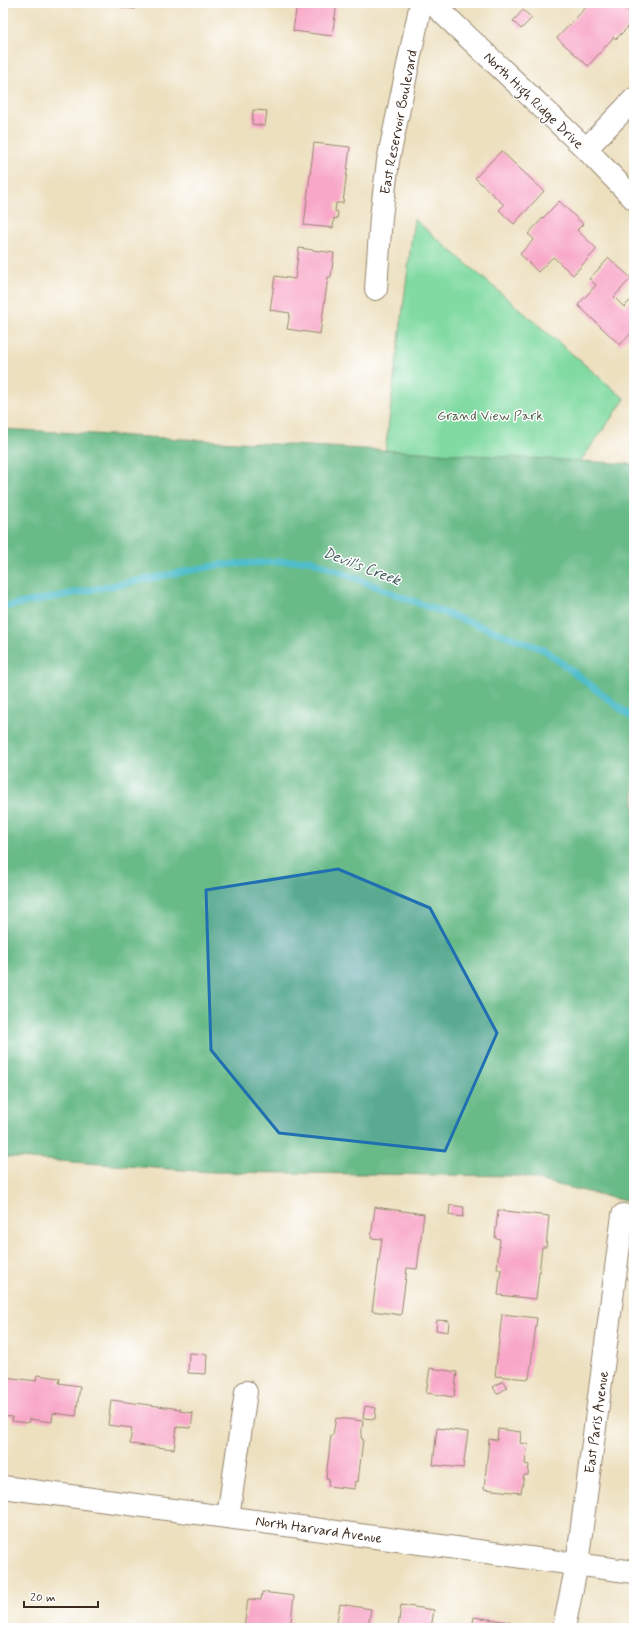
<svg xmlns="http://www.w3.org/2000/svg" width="637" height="1631" viewBox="0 0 637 1631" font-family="Mynerve,sans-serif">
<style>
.green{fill:#80daa1;stroke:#5e8260}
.forest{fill:#68ba87;stroke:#527252}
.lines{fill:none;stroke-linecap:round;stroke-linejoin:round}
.stream{stroke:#51bdcb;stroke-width:7}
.building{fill:#f8a7c8}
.minor-casing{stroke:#94856e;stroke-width:24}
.minor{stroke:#fff;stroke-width:22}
.marked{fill:#1f6fb2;fill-opacity:0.2;stroke:#1f6fb2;stroke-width:3;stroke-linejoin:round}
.labels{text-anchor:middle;stroke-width:3;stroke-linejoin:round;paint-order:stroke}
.street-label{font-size:14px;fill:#3b2a1e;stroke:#fff}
.park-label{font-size:14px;fill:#505f45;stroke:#fff}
.water-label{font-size:15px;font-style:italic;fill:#435d5b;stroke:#fff}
</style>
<rect width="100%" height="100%" fill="#fff"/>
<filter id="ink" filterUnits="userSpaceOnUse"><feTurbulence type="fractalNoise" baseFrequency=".025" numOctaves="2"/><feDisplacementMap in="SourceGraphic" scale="8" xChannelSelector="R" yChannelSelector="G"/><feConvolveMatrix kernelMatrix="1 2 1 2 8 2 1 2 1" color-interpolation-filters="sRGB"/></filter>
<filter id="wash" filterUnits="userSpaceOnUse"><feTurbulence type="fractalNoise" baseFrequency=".012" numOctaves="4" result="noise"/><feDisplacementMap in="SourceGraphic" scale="16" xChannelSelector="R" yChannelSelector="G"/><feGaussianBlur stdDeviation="0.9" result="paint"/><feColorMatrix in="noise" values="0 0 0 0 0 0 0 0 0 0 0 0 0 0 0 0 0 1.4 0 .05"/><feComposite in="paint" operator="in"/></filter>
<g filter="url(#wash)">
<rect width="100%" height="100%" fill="#ede0bf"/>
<polygon class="green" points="414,219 625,399 551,502 373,550"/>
<polygon class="forest" points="3,429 634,464 634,1203 521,1176 210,1172 3,1157"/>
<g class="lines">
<polyline class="stream" points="3,607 218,565 310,560 399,596 545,650 634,719"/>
</g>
<g id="blocks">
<g class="building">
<polygon points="121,3 135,3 135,9 120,7"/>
<polygon points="297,3 337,3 332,36 293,31"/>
<polygon points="590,3 620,3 634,16 634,21 616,39 614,37 588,66 557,38"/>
<polygon points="523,10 532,18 521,29 513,21"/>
<polygon points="253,110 267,111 265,126 252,124"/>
<polygon points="314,143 350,147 343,203 336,203 335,211 338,212 337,219 334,218 333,228 304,225"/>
<polygon points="501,151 544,191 514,224 499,210 504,205 475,178"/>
<polygon points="559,201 583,224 577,230 597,249 573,275 553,257 538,272 520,254 534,239 528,234"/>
<polygon points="299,248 334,253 331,277 328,277 320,334 287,329 290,313 270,310 275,276 295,279"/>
<polygon points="609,258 631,278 614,297 624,307 634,297 634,330 620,345 578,305 596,285 589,279"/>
<polygon points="450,1205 464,1207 463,1217 449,1215"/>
<polygon points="375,1207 424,1214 417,1269 407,1268 401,1315 372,1311 382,1239 371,1238"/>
<polygon points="498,1210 549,1216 546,1247 542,1247 536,1299 498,1295 501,1269 497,1269 500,1239 495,1238"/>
<polygon points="502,1314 537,1318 529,1379 495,1376"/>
<polygon points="437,1320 449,1321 448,1332 436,1330"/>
<polygon points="189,1353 207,1354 206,1374 188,1373"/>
<polygon points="430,1368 457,1372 454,1397 426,1393"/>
<polygon points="37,1375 60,1378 59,1383 80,1386 76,1416 53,1413 52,1422 29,1419 28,1423 12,1421 12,1417 3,1416 3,1390 5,1390 6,1377 36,1381"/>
<polygon points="503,1381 507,1388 497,1394 493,1387"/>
<polygon points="111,1400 181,1409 180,1411 193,1413 191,1428 177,1427 174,1449 130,1444 132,1428 108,1425"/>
<polygon points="365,1406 376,1408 375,1419 363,1418"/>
<polygon points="336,1418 363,1421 361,1438 363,1439 358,1482 355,1481 354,1489 328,1486 329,1478 326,1478 331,1435 333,1435"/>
<polygon points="437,1428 468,1432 463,1468 433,1465"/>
<polygon points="498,1429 521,1432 520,1443 528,1444 525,1464 529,1465 528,1475 524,1475 521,1493 484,1489 489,1439 497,1440"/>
<polygon points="262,1592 294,1596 290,1628 244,1628 248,1599 261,1600"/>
<polygon points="340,1604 371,1609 368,1628 336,1628"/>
<polygon points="401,1605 434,1610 431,1628 398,1628"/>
<polygon points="474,1617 510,1622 509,1628 472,1628"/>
</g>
</g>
</g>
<g filter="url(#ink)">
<use href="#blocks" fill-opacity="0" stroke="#94856e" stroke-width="1"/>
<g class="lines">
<defs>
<g id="minor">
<polyline points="432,3 586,149 634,199"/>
<polyline points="586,149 634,99"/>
<polyline points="376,289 381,217 388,161 421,3"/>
<polyline points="3,1487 634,1572"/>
<polyline points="228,1517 246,1392"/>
<polyline points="564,1628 577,1564 623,1215"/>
</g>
</defs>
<use href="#minor" class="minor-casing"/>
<use href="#minor" class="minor"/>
</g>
</g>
<path class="marked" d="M338 869 430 908 497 1033 445 1151 279 1133 211 1050 206 890Z"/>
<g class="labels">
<g class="street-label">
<text transform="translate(534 100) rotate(44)" y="5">North High Ridge Drive</text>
<text transform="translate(398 122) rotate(-79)" y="5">East Reservoir Boulevard</text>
<text transform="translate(596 1422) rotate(-82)" y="5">East Paris Avenue</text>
<text transform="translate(319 1529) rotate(8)" y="5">North Harvard Avenue</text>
</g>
<g class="park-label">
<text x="490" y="420">Grand View Park</text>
</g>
<g class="water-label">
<text transform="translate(362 566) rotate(21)" y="5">Devil's Creek</text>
</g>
</g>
<rect width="637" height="1631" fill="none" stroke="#fff" stroke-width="16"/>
<path d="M24 1601v6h74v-6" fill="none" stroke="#3b2a1e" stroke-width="2"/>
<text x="30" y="1601" font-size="12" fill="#3b2a1e" stroke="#ffffff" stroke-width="3" paint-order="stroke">20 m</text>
</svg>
